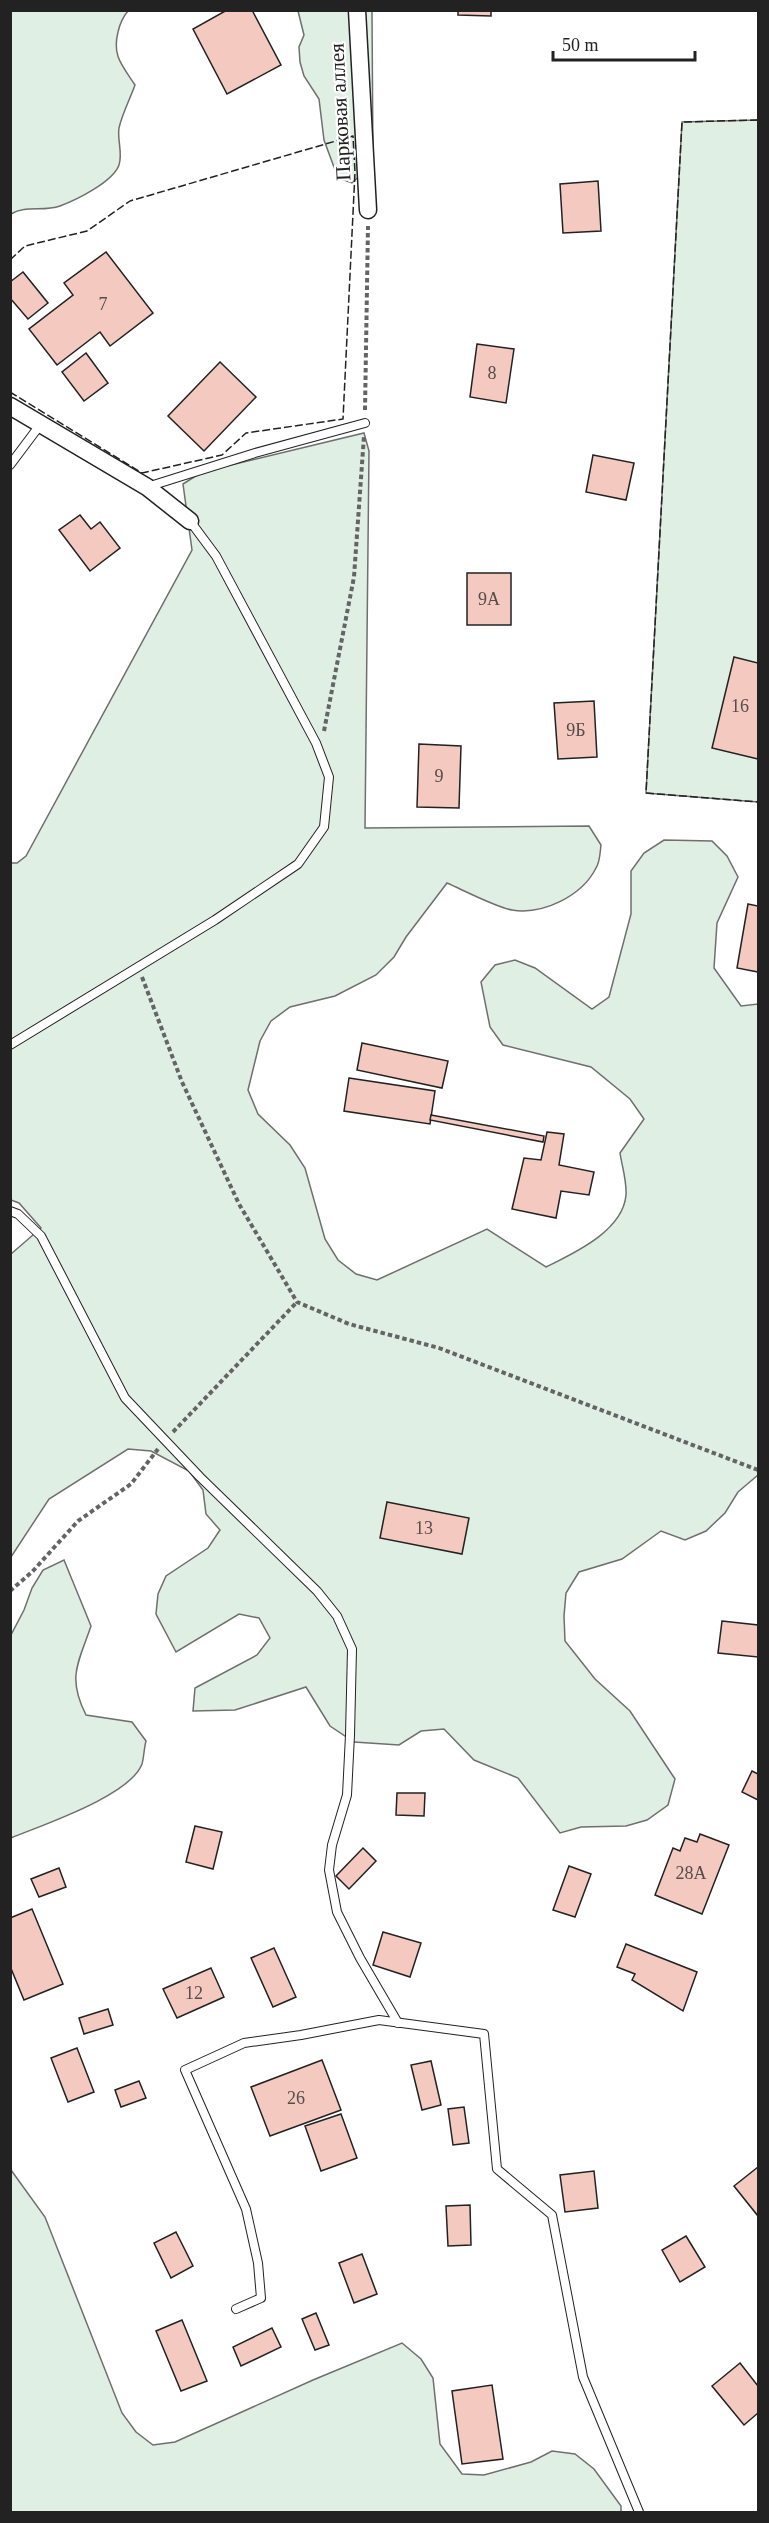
<svg xmlns="http://www.w3.org/2000/svg" width="769" height="2523" viewBox="0 0 769 2523" font-family="Georgia,serif">
<style>
.green{fill:#e0efe3;stroke:#6f6f6f;stroke-width:1.5}
.building{fill:#f3c9c0;stroke:#222;stroke-width:1.5}
.lines{fill:none;stroke-linecap:round;stroke-linejoin:round}
.lane-casing{stroke:#222;stroke-width:10}
.street-casing{stroke:#222;stroke-width:19}
.path{stroke:#646464;stroke-width:4;stroke-dasharray:4.5 3;stroke-linecap:butt}
.lane{stroke:#fff;stroke-width:8}
.street{stroke:#fff;stroke-width:16}
.fence{stroke:#222;stroke-width:1.5;stroke-dasharray:8 3;stroke-linecap:butt}
.labels{text-anchor:middle;stroke-width:4.5;stroke-linejoin:round;paint-order:stroke}
.number-label{font-size:18px;fill:#564c4a}
.street-label{font-size:21px;fill:#222;stroke:#fff}
</style>
<rect width="100%" height="100%" fill="#fff"/>
<g class="green">
<path d="M11 10 128 11C122 18 120 23 118 32 112 56 122 65 135 85 130 99 122 114 119 128 117 140 123 153 119 165 113 182 76 200 60 206 43 212 26 205 11 214Z"/>
<polygon points="298,11 372,11 373,163 352,183 338,178 324,140 319,99 304,76 300,62 299,47 304,35"/>
<polygon points="758,120 758,802 646,793 682,122"/>
<path d="M364 433 369 451 365 828 589 826 601 845C600 853 600 862 596 868 582 896 543 915 512 910 498 908 463 890 447 883L406 937 394 957 376 975 335 996 290 1007 271 1021 260 1041 248 1090 258 1114 290 1145 305 1168 325 1239 338 1260 356 1274 377 1280 487 1229 546 1267C574 1253 623 1231 626 1195 627 1182 622 1166 620 1153L644 1119 630 1099 591 1067 503 1045 490 1027 481 982 495 965 515 960 535 968 592 1009 609 997 631 914V871L644 853 664 840 712 841 727 856 738 877 717 923 714 968 741 1006 758 1004V1475L738 1492 725 1513 706 1531 685 1540 661 1531 622 1559 579 1572 566 1593 564 1616 565 1641 595 1679 630 1711 675 1779 668 1805 647 1820 626 1826 581 1827 560 1833 518 1778 474 1760 444 1729 421 1731 399 1745 354 1742 330 1726 306 1687 235 1710 193 1711 195 1688 257 1655 270 1638 259 1618 239 1614 176 1652 156 1614 158 1594 166 1576 208 1548 220 1530 206 1514 203 1490 189 1471 151 1451 128 1449 49 1499 11 1557V1254L41 1228 19 1203 11 1200V863H17L26 856 192 550 183 484 202 472Z"/>
<path d="M64 1560 91 1626C78 1664 67 1677 86 1715L132 1722 146 1741C144 1748 144 1757 142 1764 130 1796 42 1825 11 1838V1635L24 1610 32 1588 43 1570Z"/>
<polygon points="11,2170 45,2217 122,2413 136,2432 153,2445 175,2442 313,2380 402,2343 421,2359 433,2378 440,2444 462,2474 484,2475 531,2462 552,2451 575,2454 594,2469 621,2506 621,2512 11,2512"/>
</g>
<g class="building">
<polygon points="227,10 252,10 281,65 227,94 193,29"/>
<polygon points="458,10 491,10 491,16 458,15"/>
<polygon points="598,181 601,231 563,233 560,184"/>
<polygon points="106,252 153,313 110,346 100,332 57,365 29,329 73,295 64,283"/>
<polygon points="23,272 48,303 28,319 10,298 10,282"/>
<polygon points="477,344 514,349 506,403 470,397"/>
<polygon points="86,353 108,383 84,401 62,372"/>
<polygon points="220,362 256,397 204,451 168,416"/>
<polygon points="593,455 634,463 626,500 586,492"/>
<polygon points="80,515 91,529 100,522 120,548 90,571 59,530"/>
<rect x="467" y="573" width="44" height="52"/>
<polygon points="734,657 758,663 758,759 712,748"/>
<polygon points="594,701 597,757 558,759 554,703"/>
<polygon points="419,744 461,746 459,808 417,807"/>
<polygon points="748,904 758,906 758,972 737,968"/>
<polygon points="362,1043 448,1061 442,1088 357,1070"/>
<polygon points="349,1078 435,1091 430,1124 344,1111"/>
<polygon points="431,1115 544,1136 543,1142 430,1120"/>
<polygon points="547,1132 564,1134 559,1165 594,1172 589,1195 561,1191 556,1218 512,1209 524,1158 541,1160"/>
<polygon points="387,1502 469,1518 462,1554 380,1538"/>
<polygon points="722,1621 758,1625 758,1657 718,1653"/>
<polygon points="752,1771 758,1774 758,1800 742,1792"/>
<polygon points="397,1793 425,1793 424,1816 396,1815"/>
<polygon points="195,1826 222,1832 213,1869 186,1862"/>
<polygon points="700,1834 729,1845 702,1914 655,1895 673,1848 680,1851 685,1838 697,1842"/>
<polygon points="363,1848 376,1861 349,1889 336,1876"/>
<polygon points="569,1866 591,1874 575,1917 553,1910"/>
<polygon points="59,1868 66,1887 39,1897 31,1879"/>
<polygon points="32,1909 63,1984 24,2000 10,1966 10,1918"/>
<polygon points="383,1932 421,1943 410,1977 373,1965"/>
<polygon points="626,1944 697,1972 683,2011 632,1980 635,1974 617,1967"/>
<polygon points="274,1948 296,1997 273,2007 251,1958"/>
<polygon points="211,1968 224,1997 177,2018 163,1989"/>
<polygon points="108,2009 113,2025 84,2034 79,2018"/>
<polygon points="77,2048 94,2092 68,2102 51,2058"/>
<polygon points="322,2060 341,2110 270,2136 251,2087"/>
<polygon points="431,2061 441,2105 422,2110 411,2065"/>
<polygon points="139,2081 146,2098 121,2107 115,2090"/>
<polygon points="464,2107 469,2143 453,2145 448,2109"/>
<polygon points="341,2114 357,2158 321,2171 305,2126"/>
<polygon points="758,2167 758,2216 734,2186"/>
<polygon points="594,2171 598,2208 565,2212 560,2175"/>
<polygon points="470,2205 471,2245 448,2246 446,2206"/>
<polygon points="176,2232 193,2266 171,2278 154,2243"/>
<polygon points="686,2236 705,2267 680,2282 662,2250"/>
<polygon points="362,2254 377,2294 354,2303 339,2263"/>
<polygon points="316,2313 329,2345 315,2350 302,2319"/>
<polygon points="182,2320 207,2381 181,2391 156,2331"/>
<polygon points="272,2328 281,2347 241,2366 233,2347"/>
<polygon points="740,2363 758,2386 758,2413 744,2425 712,2386"/>
<polygon points="492,2385 503,2459 462,2464 452,2391"/>
</g>
<g class="lines">
<defs>
<g id="lane">
<polyline points="10,465 40,425"/>
<polyline points="147,487 255,453 365,423"/>
<polyline points="10,1045 215,920 298,864 324,827 329,777 316,743 216,556 190,521"/>
<polyline points="10,1211 18,1214 41,1236 125,1398 200,1477 317,1591 337,1616 352,1649 350,1735 347,1795 332,1845 329,1870 337,1912 360,1958 398,2023"/>
<polyline points="236,2309 261,2298 258,2263 246,2209 185,2070 244,2043 301,2035 379,2020 484,2034 497,2169 552,2215 583,2377 639,2512"/>
</g>
<g id="street">
<polyline points="357,10 368,210"/>
<polyline points="10,406 147,487 190,521"/>
</g>
</defs>
<use href="#lane" class="lane-casing"/>
<use href="#street" class="street-casing"/>
<g class="path">
<polyline points="365,410 368,226"/>
<polyline points="324,731 354,577 364,436"/>
<polyline points="142,977 182,1082 239,1204 297,1302 349,1324 439,1348 758,1470"/>
<polyline points="173,1432 297,1302"/>
<polyline points="10,1591 32,1572 78,1521 131,1484 158,1449"/>
</g>
<use href="#lane" class="lane"/>
<use href="#street" class="street"/>
<g class="fence">
<polyline points="758,120 682,122 646,793 758,802"/>
<polyline points="10,260 25,246 87,231 130,201 353,136 355,172 343,419 246,433 222,455 142,473 10,392"/>
</g>
</g>
<g class="labels">
<g class="number-label">
<text x="103" y="310">7</text>
<text x="492" y="379">8</text>
<text x="489" y="605">9А</text>
<text x="740" y="712">16</text>
<text x="576" y="736">9Б</text>
<text x="439" y="782">9</text>
<text x="424" y="1534">13</text>
<text x="691" y="1879">28А</text>
<text x="194" y="1999">12</text>
<text x="296" y="2104">26</text>
</g>
<g class="street-label">
<text transform="translate(340 112) rotate(-93)" y="7">Парковая аллея</text>
</g>
</g>
<rect width="769" height="2523" fill="none" stroke="#222222" stroke-width="24"/>
<path d="M553 51v9h142v-9" fill="none" stroke="#222222" stroke-width="3"/>
<text x="562" y="51" font-size="18" fill="#222222" stroke="#ffffff" stroke-width="4.5" paint-order="stroke">50 m</text>
</svg>
